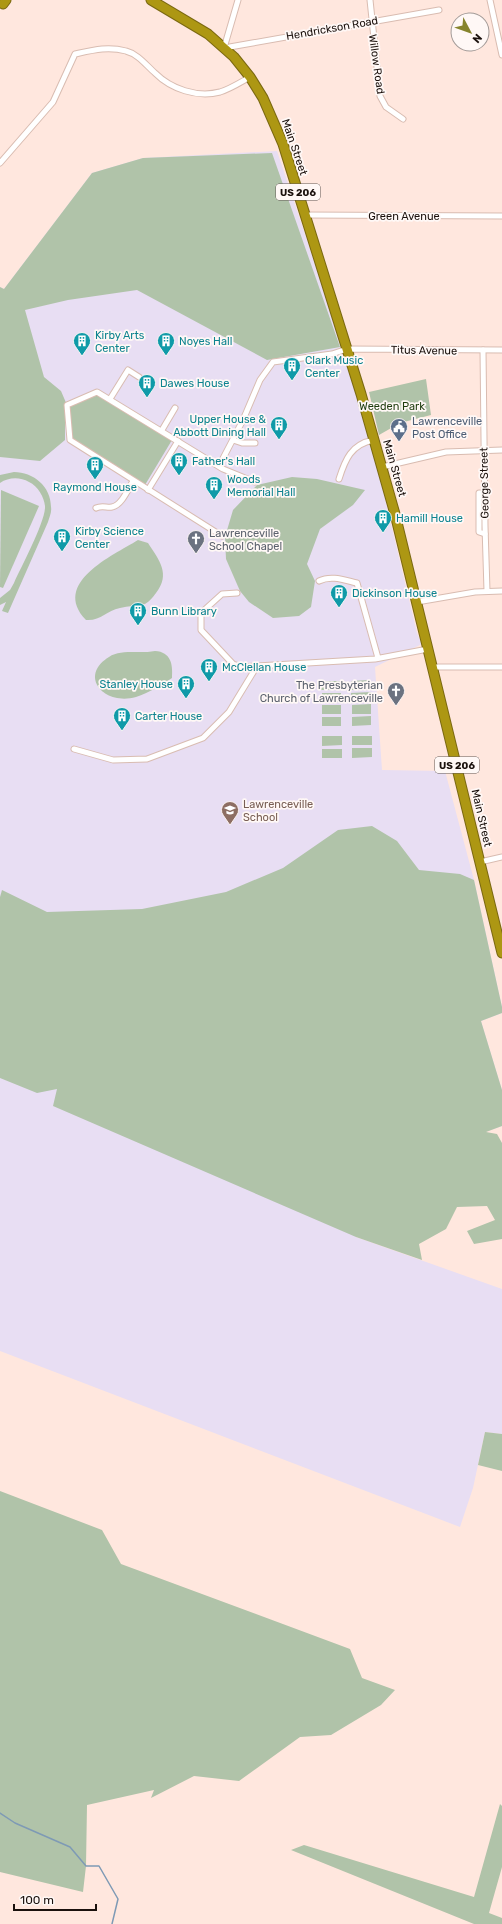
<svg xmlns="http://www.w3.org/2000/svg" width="502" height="1924" viewBox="0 0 502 1924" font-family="Rubik,sans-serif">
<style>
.education{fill:#e8def3}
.green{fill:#b0c3a9}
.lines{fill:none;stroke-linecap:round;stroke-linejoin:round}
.stream{stroke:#7e9ab5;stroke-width:1.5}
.street-casing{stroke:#d9bcb1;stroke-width:7}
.highway-casing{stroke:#7a6811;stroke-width:11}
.street{stroke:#fff;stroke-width:5}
.highway{stroke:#ad9713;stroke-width:9}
.labels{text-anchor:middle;stroke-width:3.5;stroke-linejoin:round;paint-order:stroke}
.shield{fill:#fff8f6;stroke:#5f5652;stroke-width:1}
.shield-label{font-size:10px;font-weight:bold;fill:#1a100c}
.street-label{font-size:11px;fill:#1a100c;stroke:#fff8f6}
.culture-label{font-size:11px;fill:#0d838f;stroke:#fff8f6;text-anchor:start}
.park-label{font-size:11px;fill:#1e3c0e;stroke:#fff8f6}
.service-label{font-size:11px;fill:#4e5e75;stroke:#fff8f6;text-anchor:start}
.worship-label{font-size:11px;fill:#5b616d;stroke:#fff8f6;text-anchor:start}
.education-label{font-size:11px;fill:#785e54;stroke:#fff8f6;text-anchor:start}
</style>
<rect width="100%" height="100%" fill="#ffe7de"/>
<polygon class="education" points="277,151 342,344 378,469 417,633 422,644 375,667 382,770 445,771 474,880 502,1007 502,1013 481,1021 502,1090 502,1126 485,1132 356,1237 502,1289 502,1434 485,1432 473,1488 460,1527 0,1351 0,287 4,289 92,173 143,158"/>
<g class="green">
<polygon points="272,153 340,347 267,360 137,290 68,300 25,310 44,377 61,391 67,405 65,412 65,440 40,461 0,457 0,287 4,289 92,173 143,158"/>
<polygon points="426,379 431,415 400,423 379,435 369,392"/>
<polygon points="97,394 172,440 145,485 72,439 69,406"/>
<path d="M14 472C33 472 51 486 51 507 52 512 49 518 48 522L8 613 2 611 6 602 0 605V598L10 590 14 583C21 567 46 521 45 506 44 497 38 486 29 482 20 477 9 477 0 483V475Z"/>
<polygon points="292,477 317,479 365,490 353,505 320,529 307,564 315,581 311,607 299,616 273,618 249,602 240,591 226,559 225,537 233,510 257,485"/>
<polygon points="1,490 39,506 3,588 0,587"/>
<path d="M138 540 148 543C159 560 171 574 156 593 153 597 149 602 145 604 137 606 128 606 120 608 106 611 101 621 86 620 51 583 112 556 138 540Z"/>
<path d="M155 651C171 652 173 664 172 678 161 685 149 693 136 697 104 706 78 676 109 657 121 649 141 654 155 651Z"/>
<polygon points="370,680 370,690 351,690 351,681"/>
<rect x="321" y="681" width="20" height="9"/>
<polygon points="371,692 371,701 351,702 351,693"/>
<rect x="322" y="693" width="19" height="9"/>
<polygon points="371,704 371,714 352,714 352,705"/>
<rect x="322" y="705" width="19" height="9"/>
<polygon points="371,716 371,725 352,726 352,717"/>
<rect x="322" y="717" width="19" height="9"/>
<polygon points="322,736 342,736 342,745 322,746"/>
<rect x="352" y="736" width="20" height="9"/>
<polygon points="352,748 372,748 372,757 352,758"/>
<rect x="322" y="749" width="20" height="9"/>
<polygon points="372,826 397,841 419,870 460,874 474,880 502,1007 502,1013 481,1021 502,1090 502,1126 486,1132 497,1134 502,1143 502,1239 474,1244 467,1231 495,1220 487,1206 457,1207 446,1229 419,1244 422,1260 356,1237 53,1106 57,1089 37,1093 0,1078 0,897 2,890 47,912 142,909 226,892 283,868 338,830"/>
<polygon points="485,1432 502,1434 502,1471 478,1465"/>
<polygon points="0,1491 102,1530 121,1564 350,1649 362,1678 395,1690 381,1705 331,1735 300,1737 239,1781 194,1776 151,1798 154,1790 87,1805 86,1866 83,1892 0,1872"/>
<polygon points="500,1804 502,1806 502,1867 489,1913 502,1918 502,1924 474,1924 291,1850 304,1845 474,1897"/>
</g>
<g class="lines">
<polyline class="stream" points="0,1813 15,1823 70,1847 86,1866 99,1866 118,1899 112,1924"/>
<defs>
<g id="street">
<polyline points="238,0 224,48 439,10"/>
<polyline points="370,0 380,96 386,107 403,119"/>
<polyline points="490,0 502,55"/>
<path d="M0 163 53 102 75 54C93 50 108 46 126 51 138 54 146 65 155 73 171 89 197 98 220 92 230 89 241 82 250 77"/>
<polyline points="305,215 502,216"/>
<polyline points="483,350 485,526 487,591"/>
<polyline points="110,399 128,370 139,377"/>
<polyline points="162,430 175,408"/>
<polyline points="233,440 242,443 255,443"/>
<polyline points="219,466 243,420 260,380 273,362 332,354 347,349 502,350"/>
<polyline points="382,467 446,452 502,450"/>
<path d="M339 479C345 460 351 444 374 440"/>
<polyline points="148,490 178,441"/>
<polyline points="485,493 479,493 479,532 485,534"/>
<path d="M96 508C102 505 107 508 112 507 122 505 128 489 133 481"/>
<polyline points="222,536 70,440 67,405 97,392 223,469 255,482"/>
<path d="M319 581C331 575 344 580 357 583L378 658"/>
<polyline points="237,593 222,594 201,613 201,630 233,664 242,667 257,666"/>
<polyline points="417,602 475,592 502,591"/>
<polyline points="433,667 502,667"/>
<polyline points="74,749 113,760 147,759 203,738 229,712 257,666 375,659 428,649"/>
<polyline points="480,862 502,857"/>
</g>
<g id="highway">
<polyline points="151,0 208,34 234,57 250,77 263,98 283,144 361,394 395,514 502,953"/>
<polyline points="3,4 6,0"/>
</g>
</defs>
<use href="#street" class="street-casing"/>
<use href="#highway" class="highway-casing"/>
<use href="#street" class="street"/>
<use href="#highway" class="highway"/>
</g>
<defs>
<symbol id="building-pin" viewBox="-11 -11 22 30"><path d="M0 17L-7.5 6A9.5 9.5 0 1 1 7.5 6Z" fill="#0f9aa8" stroke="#fff8f6"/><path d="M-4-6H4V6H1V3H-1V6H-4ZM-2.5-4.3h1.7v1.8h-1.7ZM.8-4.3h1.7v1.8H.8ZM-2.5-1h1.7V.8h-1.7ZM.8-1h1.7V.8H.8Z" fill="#fff"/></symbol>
<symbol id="civic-pin" viewBox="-11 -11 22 30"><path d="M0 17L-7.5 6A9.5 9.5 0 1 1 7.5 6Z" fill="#5c6f8a" stroke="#fff8f6"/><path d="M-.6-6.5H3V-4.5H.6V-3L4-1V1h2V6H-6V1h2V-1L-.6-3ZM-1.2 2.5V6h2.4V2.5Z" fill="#fff"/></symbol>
<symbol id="church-pin" viewBox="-11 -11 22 30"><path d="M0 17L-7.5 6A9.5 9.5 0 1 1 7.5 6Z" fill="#6b7280" stroke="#fff8f6"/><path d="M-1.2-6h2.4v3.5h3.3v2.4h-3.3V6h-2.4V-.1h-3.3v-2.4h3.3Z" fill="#fff"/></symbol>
<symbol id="school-pin" viewBox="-11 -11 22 30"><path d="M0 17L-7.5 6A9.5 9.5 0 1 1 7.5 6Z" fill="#8d6e63" stroke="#fff8f6"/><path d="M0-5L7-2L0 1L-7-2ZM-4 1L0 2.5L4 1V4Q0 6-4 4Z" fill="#fff"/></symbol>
</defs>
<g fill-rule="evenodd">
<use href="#building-pin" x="72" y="331" width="20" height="27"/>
<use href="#building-pin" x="156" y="331" width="20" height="27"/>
<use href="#building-pin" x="282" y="356" width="20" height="27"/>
<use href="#building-pin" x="137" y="373" width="20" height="27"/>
<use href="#building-pin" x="269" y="415" width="20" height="27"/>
<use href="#civic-pin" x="389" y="417" width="20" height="27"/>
<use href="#building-pin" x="169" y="451" width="20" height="27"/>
<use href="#building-pin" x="85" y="455" width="20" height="27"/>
<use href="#building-pin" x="204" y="475" width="20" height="27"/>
<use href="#building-pin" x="373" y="508" width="20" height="27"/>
<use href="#building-pin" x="52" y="527" width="20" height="27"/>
<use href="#church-pin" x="186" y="529" width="20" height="27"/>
<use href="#building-pin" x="329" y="583" width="20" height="27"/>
<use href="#building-pin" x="128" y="601" width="20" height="27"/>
<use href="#building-pin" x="199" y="657" width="20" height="27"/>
<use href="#building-pin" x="176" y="674" width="20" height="27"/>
<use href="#church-pin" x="386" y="681" width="20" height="27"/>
<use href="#building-pin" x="112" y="706" width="20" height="27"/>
<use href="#school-pin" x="220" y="800" width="20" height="27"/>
</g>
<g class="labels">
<g class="shield">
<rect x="276" y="184" width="44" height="16" rx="3"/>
<rect x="435" y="757" width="44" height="16" rx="3"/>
</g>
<g class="shield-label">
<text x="298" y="196">US 206</text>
<text x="457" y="769">US 206</text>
</g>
<g class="street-label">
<text transform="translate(332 28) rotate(-10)" y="4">Hendrickson Road</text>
<text transform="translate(377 64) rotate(82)" y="4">Willow Road</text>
<text transform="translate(295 147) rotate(71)" y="4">Main Street</text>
<text x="404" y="220">Green Avenue</text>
<text transform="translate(424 350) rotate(1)" y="4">Titus Avenue</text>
<text transform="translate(395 468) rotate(74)" y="4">Main Street</text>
<text transform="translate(484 483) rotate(-91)" y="4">George Street</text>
<text transform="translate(482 818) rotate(77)" y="4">Main Street</text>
</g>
<g class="culture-label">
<text x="95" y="339">Kirby Arts<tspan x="95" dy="13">Center</tspan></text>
<text x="179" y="345">Noyes Hall</text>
<text x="305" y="364">Clark Music<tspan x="305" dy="13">Center</tspan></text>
<text x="160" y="387">Dawes House</text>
<text x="266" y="423" text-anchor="end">Upper House &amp;<tspan x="266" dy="13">Abbott Dining Hall</tspan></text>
<text x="192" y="465">Father's Hall</text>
<text x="227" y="483">Woods<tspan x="227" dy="13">Memorial Hall</tspan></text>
<text x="95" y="491" text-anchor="middle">Raymond House</text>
<text x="396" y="522">Hamill House</text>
<text x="75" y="535">Kirby Science<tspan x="75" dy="13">Center</tspan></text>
<text x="352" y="597">Dickinson House</text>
<text x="151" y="615">Bunn Library</text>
<text x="222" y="671">McClellan House</text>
<text x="173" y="688" text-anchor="end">Stanley House</text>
<text x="135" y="720">Carter House</text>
</g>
<g class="park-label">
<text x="392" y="410">Weeden Park</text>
</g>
<g class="service-label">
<text x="412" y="425">Lawrenceville<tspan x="412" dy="13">Post Office</tspan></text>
</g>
<g class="worship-label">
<text x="209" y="537">Lawrenceville<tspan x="209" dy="13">School Chapel</tspan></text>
<text x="383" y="689" text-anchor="end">The Presbyterian<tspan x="383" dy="13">Church of Lawrenceville</tspan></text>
</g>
<g class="education-label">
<text x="243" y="808">Lawrenceville<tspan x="243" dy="13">School</tspan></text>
</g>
</g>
<g transform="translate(470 32) rotate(131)"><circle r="19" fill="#fff8f6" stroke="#a39b98"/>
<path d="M0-3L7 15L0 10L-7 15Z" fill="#86842d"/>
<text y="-6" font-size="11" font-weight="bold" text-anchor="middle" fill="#1a100c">N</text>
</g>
<path d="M14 1904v6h82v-6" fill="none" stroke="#1a100c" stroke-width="2"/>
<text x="20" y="1904" font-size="12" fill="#1a100c" stroke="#fff8f6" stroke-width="3" paint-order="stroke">100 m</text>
</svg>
